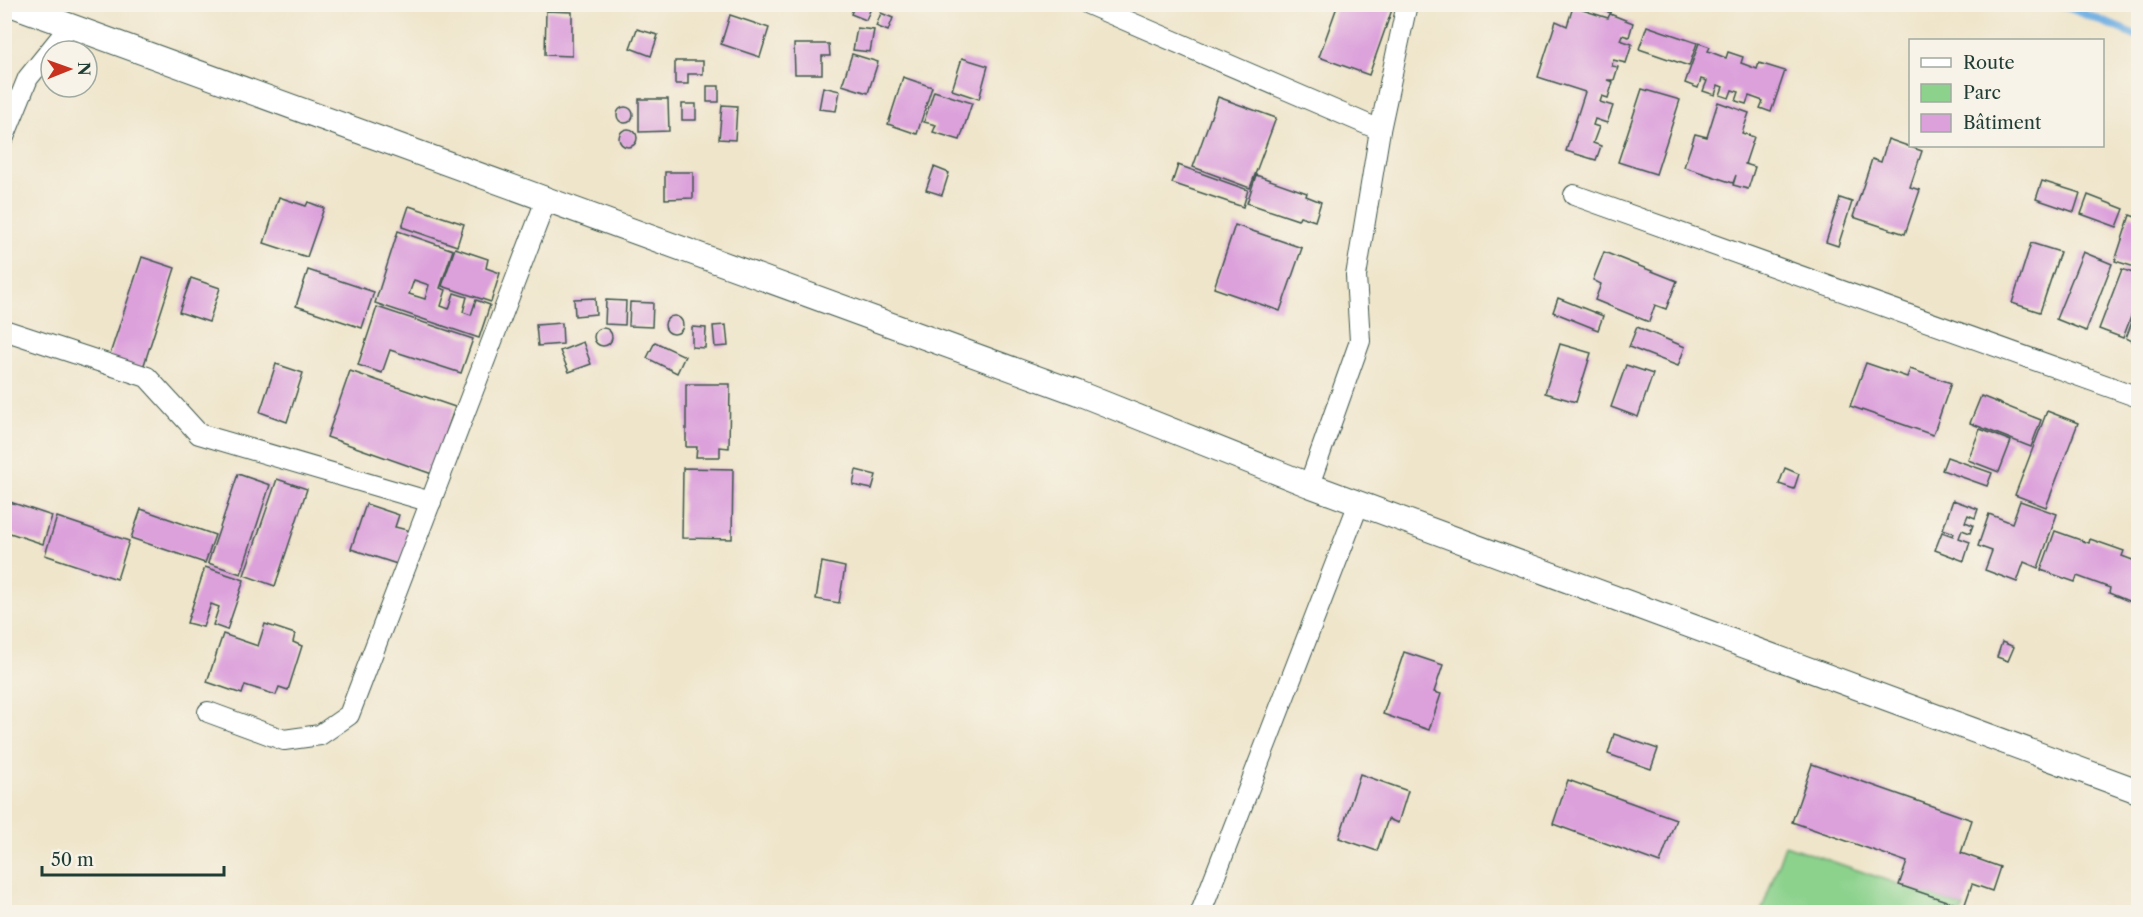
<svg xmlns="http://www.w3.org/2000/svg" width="2143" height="917" viewBox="0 0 2143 917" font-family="'Libre Caslon Text',serif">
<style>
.green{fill:#8cd28d;stroke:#568860;stroke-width:1.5}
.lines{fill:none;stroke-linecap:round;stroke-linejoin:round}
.stream{stroke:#6eafe2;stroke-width:8}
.building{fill:#dca0db;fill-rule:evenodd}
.minor-casing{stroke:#3e564b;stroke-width:22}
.tertiary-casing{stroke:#3e564b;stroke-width:26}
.minor{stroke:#fff;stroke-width:20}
.tertiary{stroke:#fff;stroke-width:24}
</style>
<rect width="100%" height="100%" fill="#f7f3e8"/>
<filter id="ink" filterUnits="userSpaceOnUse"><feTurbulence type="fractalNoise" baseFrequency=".0167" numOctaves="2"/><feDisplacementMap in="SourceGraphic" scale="12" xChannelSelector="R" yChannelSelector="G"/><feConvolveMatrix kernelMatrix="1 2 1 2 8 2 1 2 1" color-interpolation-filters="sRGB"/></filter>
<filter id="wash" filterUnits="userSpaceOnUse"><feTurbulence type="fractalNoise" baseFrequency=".008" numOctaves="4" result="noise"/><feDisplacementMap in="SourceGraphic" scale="24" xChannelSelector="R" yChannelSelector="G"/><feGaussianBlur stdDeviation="1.35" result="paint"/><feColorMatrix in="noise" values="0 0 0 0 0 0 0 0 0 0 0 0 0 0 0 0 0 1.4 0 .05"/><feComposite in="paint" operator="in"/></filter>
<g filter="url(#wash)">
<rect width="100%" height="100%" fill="#efe5cb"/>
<polygon class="green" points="1785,845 1964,907 1962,912 1761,912"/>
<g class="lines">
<polyline class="stream" points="2060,4 2138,36"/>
</g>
<g id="blocks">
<g class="building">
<polygon points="855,4 871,8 866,20 851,14"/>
<polygon points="1338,4 1394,4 1369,75 1319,57"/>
<polygon points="1584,4 1613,4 1611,13"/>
<polygon points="1573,7 1608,18 1610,14 1633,23 1629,37 1622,35 1620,40 1632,44 1626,63 1613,60 1612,66 1618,67 1614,80 1607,80 1613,82 1608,98 1602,96 1600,102 1613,106 1607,123 1595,119 1593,125 1599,127 1593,143 1601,146 1596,160 1566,151 1585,92 1538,77 1556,21 1567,26"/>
<polygon points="546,11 572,12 572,56 545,55"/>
<polygon points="881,13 893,18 888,31 876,26"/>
<polygon points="730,15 769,28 760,57 721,44"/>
<polygon points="1647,26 1697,43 1689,66 1639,49"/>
<polygon points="857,28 874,30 870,52 853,50"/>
<polygon points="637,29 658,35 651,56 630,48"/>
<polygon points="1699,43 1710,47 1708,51 1726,58 1728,52 1743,57 1741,63 1757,69 1759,63 1785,71 1771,112 1760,108 1763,101 1749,96 1746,104 1736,101 1739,92 1732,90 1729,98 1720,95 1723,87 1718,85 1715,95 1703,91 1707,81 1701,79 1698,88 1685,83"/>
<polygon points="794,44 829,44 830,56 822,56 822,74 795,74"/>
<polygon points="852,54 878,62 868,93 842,85"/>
<polygon points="962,58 988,66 979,99 952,90"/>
<polygon points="675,61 703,61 703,74 688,74 688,84 675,84"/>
<polygon points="903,77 932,87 917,134 888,124"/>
<rect x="707" y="86" width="12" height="16"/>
<polygon points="823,87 840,91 836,111 819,109"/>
<polygon points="1642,89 1680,100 1656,174 1618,162"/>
<polygon points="934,91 972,103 960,140 933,132 936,125 924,122"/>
<polygon points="1218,97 1276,118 1250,188 1193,167"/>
<polygon points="639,99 668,99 669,131 639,132"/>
<polygon points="1718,102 1749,113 1742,133 1754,137 1745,164 1755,167 1748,189 1733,185 1736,175 1733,183 1684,167 1695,134 1707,137"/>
<rect x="682" y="104" width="14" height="16"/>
<polygon points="722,105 737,106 735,140 719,139"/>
<circle cx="625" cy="115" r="8"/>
<circle cx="628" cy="138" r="9"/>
<polygon points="1888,139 1922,151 1910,187 1920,190 1905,234 1853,217 1872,159 1881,162"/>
<polygon points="1178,165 1248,190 1243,207 1172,183"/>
<polygon points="934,167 949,173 942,195 926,190"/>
<polygon points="665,172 693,172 693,198 665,199"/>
<polygon points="1256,175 1307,193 1306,196 1321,202 1315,221 1300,216 1298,220 1247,203"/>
<polygon points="2042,181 2080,193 2074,212 2036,199"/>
<polygon points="2088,195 2124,209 2117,227 2081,214"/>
<polygon points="279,197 306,206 308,202 324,208 307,257 264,243"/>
<polygon points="1840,198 1852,202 1838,246 1826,242"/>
<polygon points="409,206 464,224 457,246 402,227"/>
<polygon points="2130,215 2138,218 2138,268 2115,261"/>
<polygon points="1235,225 1302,248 1280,311 1214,288"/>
<path d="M398 231 453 250 440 288 446 290 441 306 449 309 454 293 467 297 463 312 471 315 476 300 490 305 479 338 375 303ZM414 280 429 285 425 299 409 294Z"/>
<polygon points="2031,243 2060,252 2040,312 2012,303"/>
<polygon points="455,248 488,259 486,268 500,273 491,302 442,286"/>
<polygon points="1604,252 1677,281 1666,309 1655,305 1649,322 1595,300 1601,284 1593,280"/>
<polygon points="2083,252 2112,264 2086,331 2056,319"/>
<polygon points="142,257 175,268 142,371 108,360"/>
<polygon points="2122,269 2138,275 2138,298 2123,338 2099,329"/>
<polygon points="308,270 374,292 362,328 296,306"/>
<polygon points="191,278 220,288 209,322 179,312"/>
<polygon points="595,298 596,314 575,316 574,299"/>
<polygon points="1558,298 1603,316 1598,330 1553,312"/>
<polygon points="606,300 626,301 625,325 605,324"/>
<polygon points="630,302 653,303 652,327 629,326"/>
<polygon points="377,307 473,339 461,373 390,350 382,373 358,365"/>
<polygon points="2135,314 2138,316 2138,344 2126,338"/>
<circle cx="674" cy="325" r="9"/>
<polygon points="562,323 563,344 538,346 536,325"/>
<polygon points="726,325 728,346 715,347 713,326"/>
<polygon points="692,327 706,328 705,348 692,347"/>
<polygon points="1637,327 1685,347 1678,366 1629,347"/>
<circle cx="603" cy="337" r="9"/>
<polygon points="583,342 591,364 569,372 560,351"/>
<polygon points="655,342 685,356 677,373 647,358"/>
<polygon points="1560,344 1591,353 1576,402 1545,393"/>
<polygon points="1866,363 1907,377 1910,369 1951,383 1933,435 1850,406"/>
<polygon points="276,364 303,373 287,422 260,412"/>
<polygon points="1626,365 1653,374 1638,417 1611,407"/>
<polygon points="350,371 455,407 432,474 327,437"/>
<polygon points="686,384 730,384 729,448 720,447 720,457 696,457 697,447 686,447"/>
<polygon points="1981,396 2041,420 2031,447 1970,423"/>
<polygon points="2047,411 2078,423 2046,507 2015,495"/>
<polygon points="1980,429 2011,441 1999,472 1968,460"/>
<polygon points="1947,457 1992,473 1987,486 1942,470"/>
<polygon points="683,468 733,469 732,539 682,538"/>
<polygon points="1785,468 1799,474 1794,489 1779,484"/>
<polygon points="856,470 876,475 872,489 853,485"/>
<polygon points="238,474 270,485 241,574 208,563"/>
<polygon points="277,479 307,489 275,586 244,575"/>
<polygon points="4,500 52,516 43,544 4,531"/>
<polygon points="1953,500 1978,509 1975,518 1968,515 1965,522 1973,525 1970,533 1962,530 1959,538 1970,542 1964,561 1935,550 1942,532 1953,536 1954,533 1943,529"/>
<polygon points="2020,501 2057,514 2038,568 2024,562 2017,582 1985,570 1992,551 1978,546 1989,514 2012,523"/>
<polygon points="366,504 399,515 395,527 411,531 400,565 351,549"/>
<polygon points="141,509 215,535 205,563 131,538"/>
<polygon points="57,517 129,541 117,579 45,555"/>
<polygon points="2055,531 2089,543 2090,539 2124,551 2122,556 2138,562 2138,605 2109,593 2110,588 2077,576 2075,582 2041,570"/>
<polygon points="822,562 845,567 839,603 816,599"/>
<polygon points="205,567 244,580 227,630 213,625 219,607 211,604 203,627 187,623"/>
<polygon points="265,624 295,634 293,642 302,646 288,690 279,687 276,695 245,685 242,694 207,682 223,634 258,646"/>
<polygon points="2002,642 2014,647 2008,661 1997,657"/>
<polygon points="1404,652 1443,665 1434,692 1441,694 1429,730 1383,714"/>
<polygon points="1614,734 1658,749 1651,769 1608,754"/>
<polygon points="1812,764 1972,820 1961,853 2000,867 1992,891 1972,884 1964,907 1899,885 1907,862 1792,822"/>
<polygon points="1360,774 1408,791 1398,823 1388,819 1377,851 1339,838"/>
<polygon points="1568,780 1676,819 1660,863 1553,824"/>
</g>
</g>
</g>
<g filter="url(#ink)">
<use href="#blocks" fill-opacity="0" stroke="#3e564b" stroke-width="1.5"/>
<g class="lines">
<defs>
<g id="minor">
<polyline points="1088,4 1380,130"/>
<polyline points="4,137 28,78 70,26"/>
<polyline points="1574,195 2138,397"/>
<polyline points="4,330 147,377 199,434 431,502"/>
<polyline points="1309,485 1360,341 1356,276 1380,130 1407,4"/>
<polyline points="208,712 284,740 320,735 349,715 546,200"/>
<polyline points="1201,912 1359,503"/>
</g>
<polyline id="tertiary" points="10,4 1078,393 1309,485 2138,791"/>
</defs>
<use href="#minor" class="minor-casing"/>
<use href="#tertiary" class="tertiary-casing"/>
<use href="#minor" class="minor"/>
<use href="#tertiary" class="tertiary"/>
</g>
</g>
<rect width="2143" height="917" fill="none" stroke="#f7f3e8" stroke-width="24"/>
<rect x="1909" y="39" width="195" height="108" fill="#f7f3e8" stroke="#a1aaa0" stroke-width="1.5"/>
<rect x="1921" y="58" width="30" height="9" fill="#ffffff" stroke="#a1aaa0" stroke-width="1.5"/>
<text x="1963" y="69" font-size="18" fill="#1f3d34">Route</text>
<rect x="1921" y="84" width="30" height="18" fill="#8cd28d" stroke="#a1aaa0" stroke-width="1.5"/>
<text x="1963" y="99" font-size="18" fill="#1f3d34">Parc</text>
<rect x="1921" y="114" width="30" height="18" fill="#dca0db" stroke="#a1aaa0" stroke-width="1.5"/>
<text x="1963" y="129" font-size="18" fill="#1f3d34">Bâtiment</text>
<g transform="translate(69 69) rotate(89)"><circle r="28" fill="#f7f3e8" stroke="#a1aaa0" stroke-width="1.5"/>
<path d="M0-4.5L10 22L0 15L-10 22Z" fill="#c8321e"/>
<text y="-9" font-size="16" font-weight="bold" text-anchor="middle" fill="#1f3d34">N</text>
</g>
<path d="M42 866v9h182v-9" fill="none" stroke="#1f3d34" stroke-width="3"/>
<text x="51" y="866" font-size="18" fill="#1f3d34" stroke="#f7f3e8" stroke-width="4.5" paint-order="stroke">50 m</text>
</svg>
